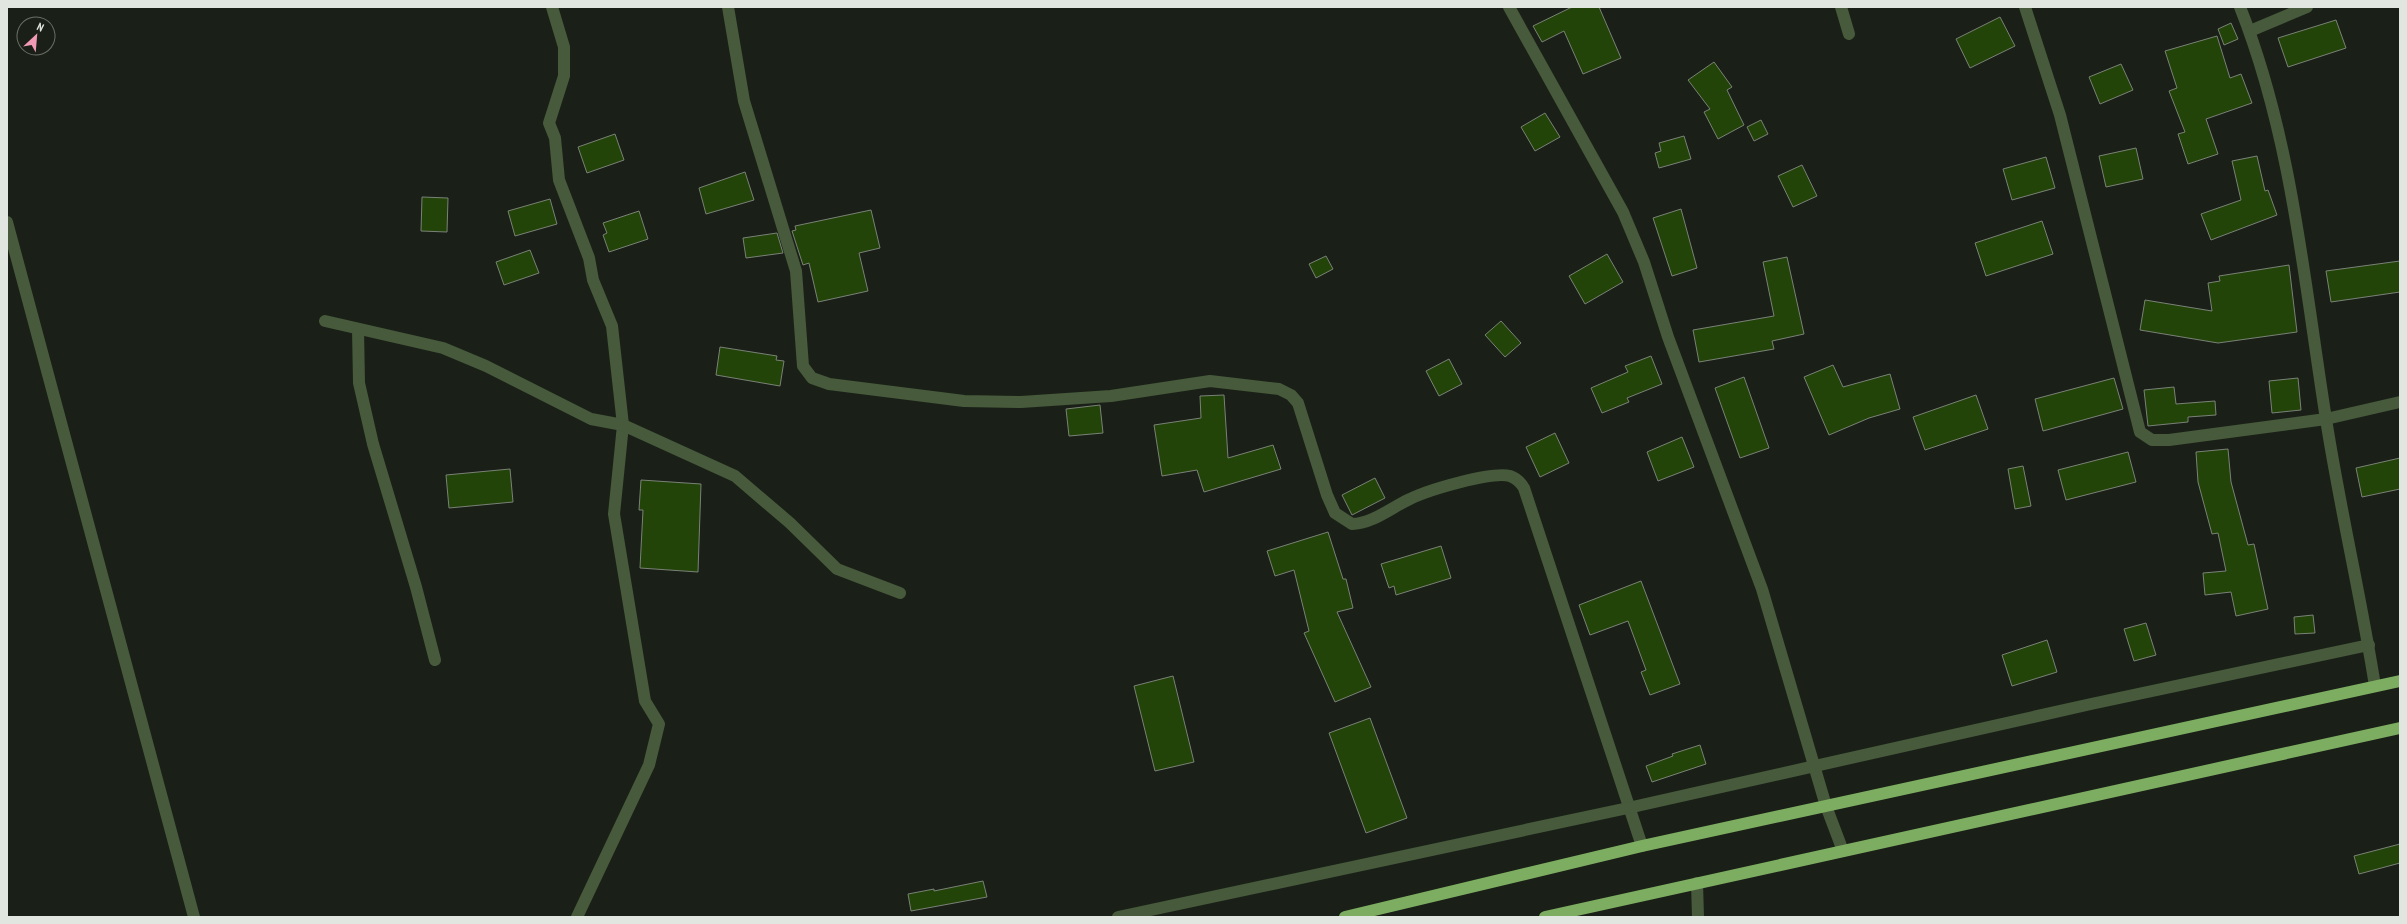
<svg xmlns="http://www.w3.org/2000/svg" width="2407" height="924" viewBox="0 0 2407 924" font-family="'PT Sans Narrow',sans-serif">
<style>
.building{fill:#234409;stroke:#7a8177}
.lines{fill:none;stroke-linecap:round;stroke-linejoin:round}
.minor{stroke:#475a3c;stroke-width:12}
.highway{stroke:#7dad61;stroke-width:12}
</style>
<rect width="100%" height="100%" fill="#1a2017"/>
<g class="building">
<polygon points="1572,7 1599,7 1621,58 1583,74 1564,31 1542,42 1533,26"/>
<polygon points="2000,17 2015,46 1970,68 1956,39"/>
<polygon points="2336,20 2346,48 2288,67 2278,38"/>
<polygon points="2231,23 2238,39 2224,45 2218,29"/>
<polygon points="2217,36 2230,78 2241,74 2252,103 2206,119 2218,154 2188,164 2178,134 2185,132 2169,91 2177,88 2165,51"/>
<polygon points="1714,62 1732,87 1727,90 1744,125 1718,139 1704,112 1710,109 1688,80"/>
<polygon points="2121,64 2133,90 2100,104 2089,77"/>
<polygon points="1545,113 1560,137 1535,151 1521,127"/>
<polygon points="1761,120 1768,134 1754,141 1747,127"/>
<polygon points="615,134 624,160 587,173 578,147"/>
<polygon points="1684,136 1691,159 1659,168 1655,153 1661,151 1659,143"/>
<polygon points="2136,148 2143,179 2106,187 2099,156"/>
<polygon points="2257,156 2265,191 2268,190 2277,215 2211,240 2201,214 2241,200 2232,161"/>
<polygon points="2046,157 2055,188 2012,200 2003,169"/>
<polygon points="1802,165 1817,196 1793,207 1778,176"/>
<polygon points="745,172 754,200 706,214 699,188"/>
<polygon points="422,197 448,198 447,232 421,231"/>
<polygon points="550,199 557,224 515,236 508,211"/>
<polygon points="1681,209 1697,268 1672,276 1653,218"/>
<polygon points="871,210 880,248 859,253 868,291 818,302 809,263 803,265 792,231 796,230 795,226"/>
<polygon points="639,211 648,239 609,252 603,235 607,233 603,223"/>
<polygon points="2042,221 2053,254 1986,276 1975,243"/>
<polygon points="777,233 783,253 746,258 743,238"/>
<polygon points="530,250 539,273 504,285 496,262"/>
<polygon points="1607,254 1623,282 1585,304 1569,276"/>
<polygon points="1326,256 1333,269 1316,278 1309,264"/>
<polygon points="1787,257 1804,334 1772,341 1774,349 1699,362 1693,330 1774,316 1763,262"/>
<polygon points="2400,261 2400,292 2331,302 2326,271"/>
<polygon points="2289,265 2297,332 2218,343 2140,330 2145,300 2212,311 2208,283 2220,281 2219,276"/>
<polygon points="1501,321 1521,343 1505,357 1485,335"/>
<polygon points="720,347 777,356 776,360 784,361 780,386 716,375"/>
<polygon points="1651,356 1662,384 1627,398 1629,402 1602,413 1591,388 1628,372 1625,366"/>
<polygon points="1449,359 1462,384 1439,396 1426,371"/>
<polygon points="1833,365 1843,387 1890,374 1900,409 1869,418 1829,435 1804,377"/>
<polygon points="1744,377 1769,448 1740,458 1715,388"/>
<polygon points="2114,378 2123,409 2043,431 2035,399"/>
<polygon points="2298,378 2301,410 2272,413 2269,381"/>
<polygon points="2174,387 2176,404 2215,401 2216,415 2188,417 2188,422 2148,426 2144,390"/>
<polygon points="1224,395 1228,458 1273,445 1281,469 1204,492 1197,470 1162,476 1154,425 1201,418 1200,396"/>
<polygon points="1976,395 1988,429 1925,450 1913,417"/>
<polygon points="1100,405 1103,433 1069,436 1066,409"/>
<polygon points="1555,433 1569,463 1540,477 1526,447"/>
<polygon points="1682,437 1694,467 1658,481 1647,452"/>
<polygon points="2228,449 2231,482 2248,545 2254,544 2268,609 2236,616 2231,592 2205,595 2203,573 2226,571 2218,533 2212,534 2198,482 2196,452"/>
<polygon points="2128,452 2136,482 2066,500 2058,470"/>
<polygon points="2400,458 2400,489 2362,497 2356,468"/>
<polygon points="2023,466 2031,506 2015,509 2008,469"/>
<polygon points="510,469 513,502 449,508 446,475"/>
<polygon points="1375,478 1385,498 1352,515 1342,495"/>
<polygon points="641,480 701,484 698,572 640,568 643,510 639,510"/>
<polygon points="1328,532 1343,579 1346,579 1353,608 1337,612 1371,687 1335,702 1304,633 1309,631 1294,570 1275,576 1267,551"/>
<polygon points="1441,546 1451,578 1396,595 1394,586 1389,588 1381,564"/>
<polygon points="1641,581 1680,684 1650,695 1641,672 1646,670 1628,621 1590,635 1579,605"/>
<polygon points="2313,615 2315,633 2295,634 2294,617"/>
<polygon points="2146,623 2156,655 2134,661 2124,629"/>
<polygon points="2047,640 2057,672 2012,686 2002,655"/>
<polygon points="1173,676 1194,762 1155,771 1134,686"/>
<polygon points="1370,718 1407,818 1366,833 1329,733"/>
<polygon points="1700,745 1706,764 1652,782 1646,766 1673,756 1672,754"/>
<polygon points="2400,844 2400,863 2359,874 2354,856"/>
<polygon points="983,881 987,897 911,911 908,894 934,889 934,891"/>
</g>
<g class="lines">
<g class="minor">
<polyline points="552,7 564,47 564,76 549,123 555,138 559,180 589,258 593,280 612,326 623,425 614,514 645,701 659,724 649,765 577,917"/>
<path d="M728 7 744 101 796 271 803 366 812 378 829 384 964 401 1021 402 1111 396 1210 381 1279 389 1291 395 1298 403 1327 495 1335 513 1352 524C1372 524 1392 507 1410 499 1428 490 1492 471 1510 476 1516 478 1521 483 1524 488L1642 846"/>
<polyline points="1509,7 1623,212 1644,262 1668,337 1762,589 1826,806 1843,851"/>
<polyline points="1841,7 1849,34"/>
<polyline points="2025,7 2060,115 2140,432 2152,440 2169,440 2326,419 2400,402"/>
<path d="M2240 7C2292 138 2304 281 2326 419 2340 509 2361 597 2375 686"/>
<polyline points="2250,31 2307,7"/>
<polyline points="7,222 194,917"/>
<polyline points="325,321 443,348 486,366 591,419 623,425 735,476 790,523 837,569 900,593"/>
<polyline points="358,329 359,383 373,444 416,587 435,660"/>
<polyline points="1697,883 1698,917"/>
<polyline points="1118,917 1628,808 2091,704 2369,645"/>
</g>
<g class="highway">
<polyline points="1345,917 1642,846 2400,681"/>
<polyline points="1545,917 2400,728"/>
</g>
</g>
<rect width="2407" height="924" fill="none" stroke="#e2e6e0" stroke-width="16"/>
<g transform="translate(36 36) rotate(26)"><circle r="19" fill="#1a2017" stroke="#6a6f67"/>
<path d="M0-3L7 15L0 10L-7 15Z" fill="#f09ab6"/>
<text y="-6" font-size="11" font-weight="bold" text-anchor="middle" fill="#e2e6e0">N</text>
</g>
</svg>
